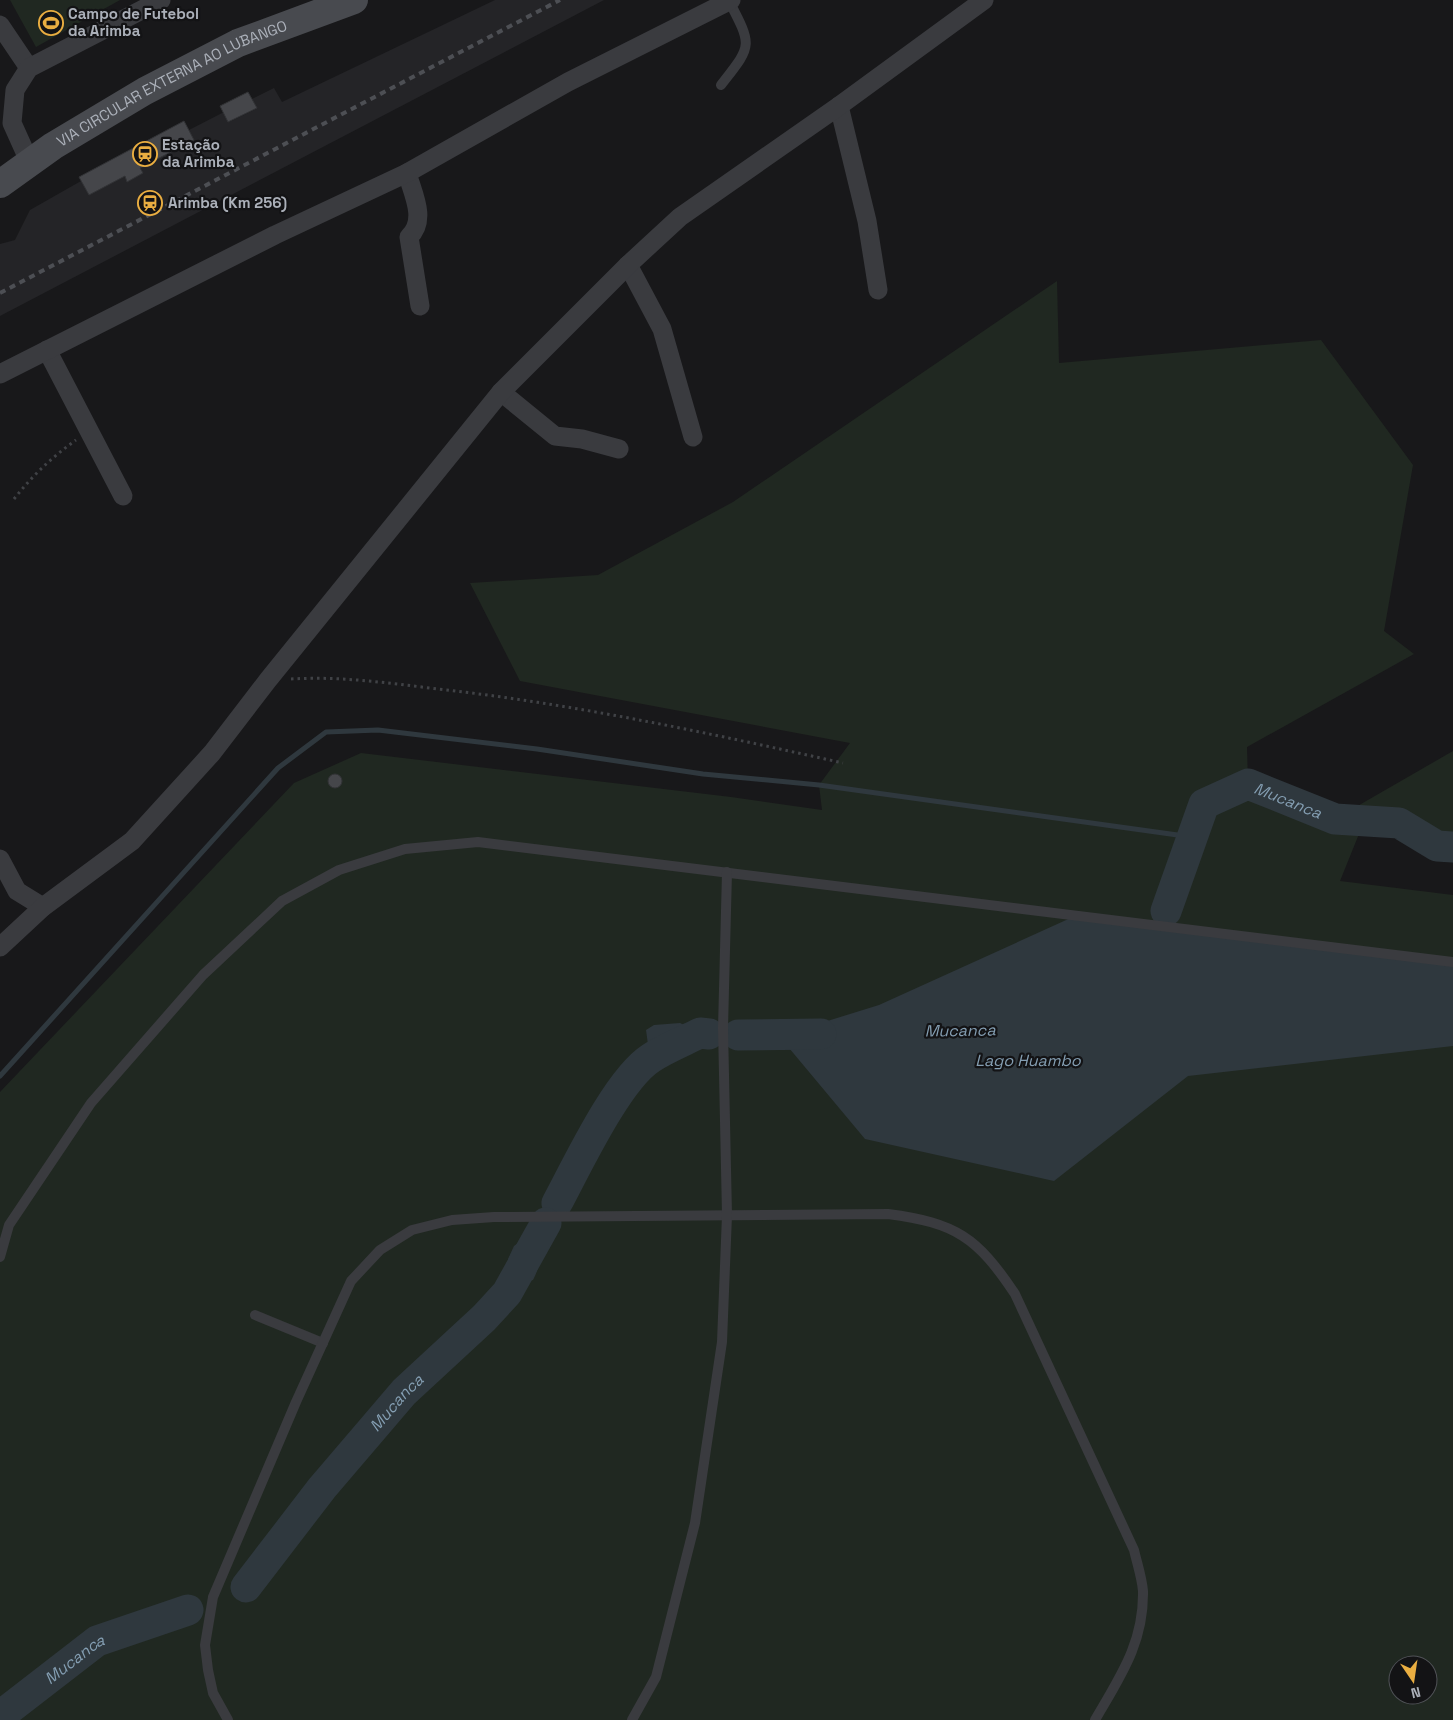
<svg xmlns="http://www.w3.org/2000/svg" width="1453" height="1720" viewBox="0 0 1453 1720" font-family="'Space Grotesk',sans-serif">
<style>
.built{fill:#242427}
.green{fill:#202821;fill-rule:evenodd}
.water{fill:#2f383e}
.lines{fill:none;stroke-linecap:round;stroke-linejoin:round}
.stream{stroke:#2f383e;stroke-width:5}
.river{stroke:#2f383e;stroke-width:31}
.building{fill:#45464a;stroke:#323336}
.path{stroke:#404246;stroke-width:3;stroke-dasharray:2.5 4;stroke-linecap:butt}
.service{stroke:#3a3b3f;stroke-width:10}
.minor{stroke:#3a3b3f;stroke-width:19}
.secondary{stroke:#484a4f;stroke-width:28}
.rail{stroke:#4d4f54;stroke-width:4;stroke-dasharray:6 5;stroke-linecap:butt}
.labels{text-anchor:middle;stroke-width:4.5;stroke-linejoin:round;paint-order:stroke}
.poi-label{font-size:15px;font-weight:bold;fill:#abb0b9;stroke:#131315;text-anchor:start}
.street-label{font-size:15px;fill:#abb0b9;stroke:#131315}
.water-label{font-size:16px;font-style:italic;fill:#849eb2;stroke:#131315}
</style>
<rect width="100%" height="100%" fill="#18181a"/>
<polygon class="built" points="495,0 604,0 0,316 0,244 15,240 30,210 81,181 79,177 184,121 189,130 224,112 229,122 256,109 252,99 274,88 282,102"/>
<g class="green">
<polygon points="10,0 120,0 36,47"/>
<path d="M1057 281 1059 363 1321 340 1413 465 1384 631 1414 654 1247 747 1248 784 1335 819 1453 751V861L1383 829H1361L1340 881 1453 895V1720H0V1092L294 783 361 753 731 797 822 810 819 785 850 743 520 681 470 583 598 575 733 502ZM1398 1665H1428V1695H1398Z"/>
</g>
<g class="water">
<polygon points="1075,916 1453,962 1453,1046 1188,1076 1054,1181 865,1139 779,1036 879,1005"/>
<path d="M680 1023 700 1033V1043C686 1057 669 1057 650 1059L646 1030 654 1025Z"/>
<path d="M537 1235C543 1249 540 1267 533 1280L522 1283 514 1294 507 1293 510 1275 508 1259 514 1246 526 1237Z"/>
</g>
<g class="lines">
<polyline class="stream" points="0,1076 278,768 326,732 378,730 537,749 703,774 819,785 1192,837"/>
<g class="river">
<path id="s1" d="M1166 911 1204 804 1248 784 1335 819 1399 823 1437 846 1453 847"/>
<polyline points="738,1035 821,1034"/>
<path d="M557 1203C577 1166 617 1080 651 1058 666 1048 684 1041 700 1033L709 1034"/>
<path id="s2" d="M246 1587 322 1488 404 1392 484 1318 507 1293 546 1223"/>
<path id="s3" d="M0 1716 97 1641 188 1610"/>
</g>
</g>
<g class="building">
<polygon points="248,92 257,108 228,122 220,106"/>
<polygon points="184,121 194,140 140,168 143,173 127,182 125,176 89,195 79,177"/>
<circle cx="335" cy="781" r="7"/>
</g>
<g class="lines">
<g class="path">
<path d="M14 499C32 476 52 457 76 440"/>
<path d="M291 679C341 676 388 683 438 689 574 704 709 733 843 763"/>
</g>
<g class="service">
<path d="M721 85C752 45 753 47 729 1"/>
<polyline points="0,1257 9,1225 91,1103 203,975 282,901 339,870 405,849 478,842 1453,962"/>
<polyline points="255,1315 323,1343"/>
<path d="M228 1720 213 1693 208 1670 205 1645 213 1597 296 1402 351 1281 380 1250 412 1230 452 1220 494 1217 888 1214C956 1223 977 1237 1015 1294L1134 1550C1137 1563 1142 1578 1143 1591 1144 1643 1120 1677 1095 1720"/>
<polyline points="632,1720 656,1677 695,1523 722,1342 727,1215 723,1028 727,872"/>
</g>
<g class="minor">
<polyline points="0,25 29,68"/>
<polyline points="839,106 867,221 878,290"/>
<polyline points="30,163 12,123 15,90 29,68 161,0"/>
<path d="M407 173C413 194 427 220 409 237L420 306"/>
<polyline points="628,265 662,329 693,437"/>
<polyline points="47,350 123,496"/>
<polyline points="0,374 275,235 407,173 568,82 731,0"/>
<polyline points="501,392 555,436 582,439 619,449"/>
<polyline points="0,859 17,891 43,907"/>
<polyline points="0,947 43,907 132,841 212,753 268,680 501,392 628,265 680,217 839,106 984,0"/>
</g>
<path class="secondary" id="s4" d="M0 184 53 146 145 91 238 43 354 0"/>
<polyline class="rail" points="0,293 560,0"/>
</g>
<defs>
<symbol id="stadium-ring" viewBox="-11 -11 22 22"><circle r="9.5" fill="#131315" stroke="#eaae41" stroke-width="1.5"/><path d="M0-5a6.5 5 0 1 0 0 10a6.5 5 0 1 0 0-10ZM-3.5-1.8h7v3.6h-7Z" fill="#eaae41"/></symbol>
<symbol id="station-ring" viewBox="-11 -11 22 22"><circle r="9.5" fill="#131315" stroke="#eaae41" stroke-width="1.5"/><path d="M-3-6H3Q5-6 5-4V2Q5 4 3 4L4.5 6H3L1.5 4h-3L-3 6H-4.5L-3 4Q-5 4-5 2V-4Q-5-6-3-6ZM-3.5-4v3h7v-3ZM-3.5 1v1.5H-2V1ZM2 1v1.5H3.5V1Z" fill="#eaae41"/></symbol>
</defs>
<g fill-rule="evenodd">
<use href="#stadium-ring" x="37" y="9" width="28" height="28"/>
<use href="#station-ring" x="131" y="140" width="28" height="28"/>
<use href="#station-ring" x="136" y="189" width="28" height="28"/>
</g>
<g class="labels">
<g class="poi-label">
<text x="68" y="19">Campo de Futebol<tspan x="68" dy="17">da Arimba</tspan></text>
<text x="162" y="150">Estação<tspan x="162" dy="17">da Arimba</tspan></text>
<text x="168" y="208">Arimba (Km 256)</text>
</g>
<g class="street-label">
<text dy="5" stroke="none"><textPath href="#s4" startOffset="200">VIA CIRCULAR EXTERNA AO LUBANGO</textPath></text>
</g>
<g class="water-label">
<text dy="6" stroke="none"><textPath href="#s1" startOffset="205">Mucanca</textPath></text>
<text transform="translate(960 1030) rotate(-1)" y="6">Mucanca</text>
<text x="1028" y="1066">Lago Huambo</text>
<text dy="6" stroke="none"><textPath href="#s2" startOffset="238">Mucanca</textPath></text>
<text dy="6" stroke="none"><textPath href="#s3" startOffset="94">Mucanca</textPath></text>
</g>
</g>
<g transform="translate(1413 1680) rotate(167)"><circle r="24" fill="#131315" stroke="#505257"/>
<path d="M0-4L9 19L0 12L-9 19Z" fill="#eaae41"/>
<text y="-8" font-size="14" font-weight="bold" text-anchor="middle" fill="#abb0b9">N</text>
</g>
</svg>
